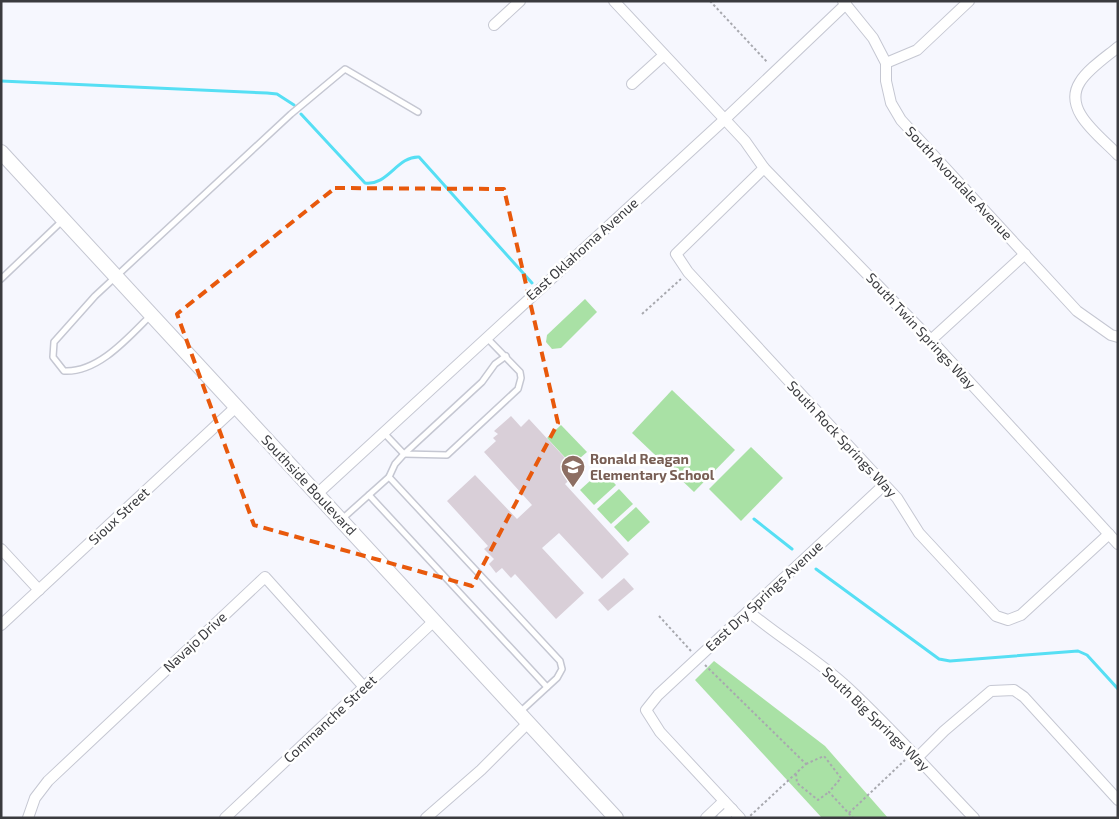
<svg xmlns="http://www.w3.org/2000/svg" width="1119" height="819" viewBox="0 0 1119 819" font-family="'Exo 2',sans-serif">
<style>
.green{fill:#a9e1a5}
.lines{fill:none;stroke-linecap:round;stroke-linejoin:round}
.stream{stroke:#56dff4;stroke-width:3}
.building{fill:#d9cfd8}
.service-casing{stroke:#c5c7d2;stroke-width:8}
.minor-casing{stroke:#c5c7d2;stroke-width:12}
.secondary-casing{stroke:#c5c7d2;stroke-width:16}
.path{stroke:#a8a9af;stroke-width:2;stroke-dasharray:2.5 2.5;stroke-linecap:butt}
.service{stroke:#fff;stroke-width:5}
.minor{stroke:#fff;stroke-width:10}
.secondary{stroke:#fff;stroke-width:14}
.marked{fill:none;stroke:#e8590c;stroke-width:4;stroke-dasharray:10 6;stroke-linejoin:round}
.labels{text-anchor:middle;stroke-width:5;stroke-linejoin:round;paint-order:stroke}
.street-label{font-size:14px;fill:#3a3b3f;stroke:#fff}
.education-label{font-size:14px;font-weight:bold;fill:#785e54;stroke:#fff;text-anchor:start}
</style>
<rect width="100%" height="100%" fill="#f6f7fe"/>
<g class="green">
<polygon points="585,299 597,312 561,348 552,349 546,342 547,335"/>
<polygon points="672,390 735,450 694,492 632,433"/>
<polygon points="561,425 587,452 572,465 547,438"/>
<polygon points="751,447 783,478 741,521 709,489"/>
<polygon points="602,470 616,485 594,505 580,490"/>
<polygon points="619,489 633,504 611,524 597,509"/>
<polygon points="636,507 650,522 628,542 614,527"/>
<polygon points="714,661 825,746 888,818 822,818 695,680"/>
</g>
<g class="lines">
<g class="stream">
<polyline points="1,81 267,93 277,94 294,105"/>
<path d="M301 114 365 183C388 186 397 156 419 157L532 283"/>
<polyline points="754,519 792,549"/>
<polyline points="816,569 939,659 950,661 1078,651 1087,655 1118,689"/>
</g>
</g>
<g class="building">
<polygon points="511,416 521,427 529,419 578,472 565,484 629,554 602,579 559,533 542,548 584,593 556,619 515,574 511,578 502,568 496,573 489,564 494,559 484,549 488,546 447,501 475,475 517,519 532,505 484,452 496,441 493,438 498,434 494,431"/>
<polygon points="624,578 634,589 608,611 598,600"/>
</g>
<g class="lines">
<defs>
<g id="service">
<polyline points="1,279 63,220"/>
<path d="M151 315C128 338 98 373 64 371L53 357 54 342 95 296 291 114 345 69 418 112"/>
<polyline points="384,433 404,454 447,455 518,389 521,378 520,372 486,337"/>
<polyline points="389,477 560,661 562,669 557,678 520,712"/>
<polyline points="369,495 547,687"/>
<polyline points="341,520 389,477 395,464 404,454 482,382 495,364 506,356"/>
</g>
<g id="minor">
<polyline points="614,1 745,141 764,168 931,340 1118,544"/>
<polyline points="843,1 873,38 886,63 886,81 891,103 901,120 1077,311 1111,335 1118,337"/>
<polyline points="494,25 520,1"/>
<path d="M1118 47C1106 57 1088 69 1080 82 1062 110 1100 136 1118 155"/>
<polyline points="886,63 917,50 969,1"/>
<polyline points="632,84 664,55"/>
<polyline points="764,168 676,254 688,272 897,498 919,533 996,616 1008,620 1021,615 1109,534"/>
<polyline points="931,340 1025,254"/>
<polyline points="317,494 724,120 846,4"/>
<polyline points="1,549 39,590"/>
<path d="M748 611C780 638 817 659 848 688 892 729 932 774 974 818"/>
<polyline points="1,625 236,407"/>
<polyline points="917,758 944,731 991,691 1014,690 1024,697 1118,800"/>
<polyline points="28,818 35,798 48,781 265,577 364,687"/>
<polyline points="225,818 434,621"/>
<polyline points="426,818 481,770 528,723"/>
<polyline points="706,818 724,801"/>
<polyline points="722,818 732,809"/>
<polyline points="740,818 660,732 646,710 658,695 884,485"/>
</g>
<polyline id="secondary" points="1,152 616,818"/>
</defs>
<use href="#service" class="service-casing"/>
<use href="#minor" class="minor-casing"/>
<use href="#secondary" class="secondary-casing"/>
<g class="path">
<polyline points="710,1 768,63"/>
<polyline points="642,314 681,279"/>
<polyline points="659,616 691,651"/>
<polyline points="705,665 806,764 750,816"/>
<polyline points="806,764 824,756 841,778 829,792 853,818"/>
<polyline points="796,774 797,783 818,800 829,792"/>
<polyline points="849,813 905,760"/>
</g>
<use href="#service" class="service"/>
<use href="#minor" class="minor"/>
<use href="#secondary" class="secondary"/>
</g>
<path class="marked" d="M335 188 504 189 558 423 472 586 254 525 177 314Z"/>
<defs>
<symbol id="school-pin" viewBox="-11 -11 22 30"><path d="M0 17L-7.5 6A9.5 9.5 0 1 1 7.5 6Z" fill="#8d6e63" stroke="#fff"/><path d="M0-5L7-2L0 1L-7-2ZM-4 1L0 2.5L4 1V4Q0 6-4 4Z" fill="#fff"/></symbol>
</defs>
<g fill-rule="evenodd">
<use href="#school-pin" x="559" y="453" width="28" height="38"/>
</g>
<g class="labels">
<g class="street-label">
<text transform="translate(959 183) rotate(47)" y="5">South Avondale Avenue</text>
<text transform="translate(582 249) rotate(-42)" y="5">East Oklahoma Avenue</text>
<text transform="translate(921 331) rotate(47)" y="5">South Twin Springs Way</text>
<text transform="translate(842 439) rotate(47)" y="5">South Rock Springs Way</text>
<text transform="translate(309 485) rotate(47)" y="5">Southside Boulevard</text>
<text transform="translate(119 516) rotate(-43)" y="5">Sioux Street</text>
<text transform="translate(764 596) rotate(-43)" y="5">East Dry Springs Avenue</text>
<text transform="translate(195 642) rotate(-43)" y="5">Navajo Drive</text>
<text transform="translate(330 719) rotate(-43)" y="5">Commanche Street</text>
<text transform="translate(876 719) rotate(44)" y="5">South Big Springs Way</text>
</g>
<g class="education-label">
<text x="590" y="464">Ronald Reagan<tspan x="590" dy="16">Elementary School</tspan></text>
</g>
</g>
<rect width="1119" height="819" fill="none" stroke="#3a3b3f" stroke-width="5"/>
</svg>
